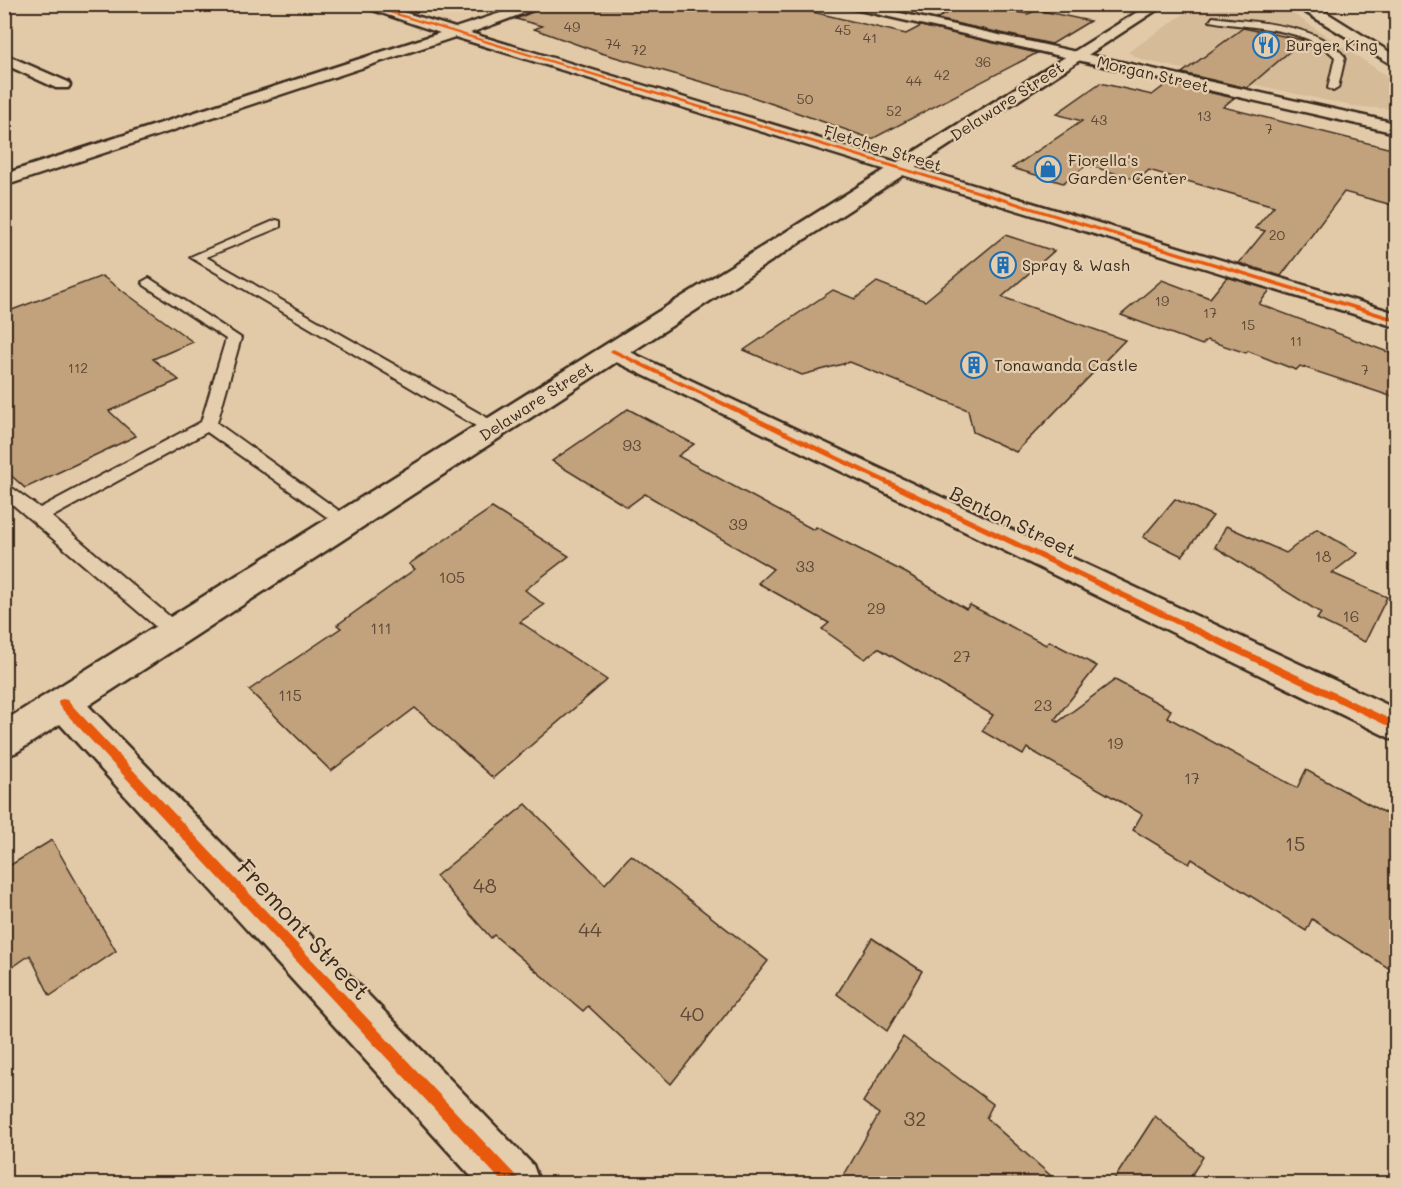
<svg xmlns="http://www.w3.org/2000/svg" width="1401" height="1188" viewBox="0 0 1401 1188" font-family="Mali,sans-serif">
<style>
.built{fill:#d5bb98}
.building{fill:#c2a27c;stroke:#3b2a1e;stroke-width:1.5}
.lines{fill:none;stroke-linecap:round;stroke-linejoin:round}
.service-casing{stroke:#3b2a1e;stroke-width:4}
.minor-casing{stroke:#3b2a1e;stroke-width:5}
.tertiary-casing{stroke:#3b2a1e;stroke-width:5}
.primary-casing{stroke:#3b2a1e;stroke-width:5}
.service{fill:#e4ceae;fill-rule:evenodd}
.minor{fill:#e4ceae;fill-rule:evenodd}
.tertiary{fill:#e4ceae;fill-rule:evenodd}
.primary{fill:#e4ceae;fill-rule:evenodd}
.cycleway-casing{stroke:#e4ceae;stroke-width:4}
.cycleway{fill:#e8590c;fill-rule:evenodd}
.labels{text-anchor:middle;stroke-width:4.5;stroke-linejoin:round;paint-order:stroke}
.far-number-label{font-size:14px;fill:#5d4836}
.far-poi-label{font-size:16px;fill:#3b2a1e;stroke:#e4ceae;text-anchor:start}
.far-street-label{font-size:16px;fill:#3b2a1e;stroke:#e4ceae}
.number-label{font-size:16px;fill:#5d4836}
.street-label{font-size:20px;fill:#3b2a1e;stroke:#e4ceae}
.near-number-label{font-size:20px;fill:#5d4836}
.near-street-label{font-size:24px;fill:#3b2a1e;stroke:#e4ceae}
</style>
<rect width="100%" height="100%" fill="#e2caa8"/>
<filter id="ink" filterUnits="userSpaceOnUse"><feTurbulence type="fractalNoise" baseFrequency=".0167" numOctaves="2"/><feDisplacementMap in="SourceGraphic" scale="12" xChannelSelector="R" yChannelSelector="G"/><feConvolveMatrix kernelMatrix="1 2 1 2 8 2 1 2 1" color-interpolation-filters="sRGB"/></filter>
<g filter="url(#ink)">
<g class="built">
<polygon points="1270,4 1283,7 1396,82 1396,109 1358,107 1315,98 1142,60 1128,52 1197,5"/>
<polygon points="888,5 962,5 940,16"/>
</g>
<g class="building">
<polygon points="551,4 779,4 906,34 921,26 1037,53 872,139 744,94 601,53 534,29 542,26 516,19"/>
<polygon points="964,4 1028,14 1037,10 1090,21 1052,44 936,19"/>
<polygon points="1243,28 1303,40 1247,88 1182,73"/>
<polygon points="1100,83 1152,95 1168,83 1234,98 1223,107 1396,150 1396,206 1344,192 1281,276 1239,263 1265,231 1255,228 1274,206 1149,170 1138,180 1087,165 1063,183 1012,168 1082,121 1056,114"/>
<polygon points="1005,235 1054,251 1002,297 1125,340 1016,452 973,432 968,410 850,362 802,375 744,350 833,290 855,299 877,282 925,301"/>
<polygon points="102,276 193,342 153,359 179,380 109,411 136,436 25,488 4,469 4,313"/>
<polygon points="1227,277 1270,290 1259,304 1396,355 1396,398 1300,366 1296,370 1248,351 1246,353 1207,340 1202,345 1121,315 1162,280 1210,298"/>
<polygon points="628,409 694,444 678,456 814,530 816,527 906,573 966,609 970,605 1046,645 1049,641 1097,666 1055,719 1058,722 1115,680 1171,710 1167,717 1297,788 1306,770 1396,819 1396,973 1312,919 1306,931 1192,859 1189,864 1133,830 1142,814 1027,748 1023,755 982,731 993,715 878,648 865,659 822,629 829,623 758,583 773,569 645,494 627,507 552,461"/>
<polygon points="1175,499 1213,516 1182,556 1143,537"/>
<polygon points="492,508 569,556 525,590 544,605 520,622 607,680 493,778 415,708 331,771 249,690 341,628 337,625 415,569 409,564"/>
<polygon points="1226,526 1286,553 1317,529 1358,553 1332,573 1387,597 1365,642 1317,619 1321,613 1215,547"/>
<polygon points="526,804 605,884 631,855 768,961 671,1084 588,1006 583,1011 494,935 491,938 436,876"/>
<polygon points="52,840 116,951 50,996 30,955 4,973 4,869"/>
<polygon points="872,938 922,971 887,1031 837,994"/>
<polygon points="903,1037 993,1104 986,1118 1060,1184 839,1184 879,1114 863,1102"/>
<polygon points="1155,1116 1203,1157 1186,1184 1111,1184"/>
</g>
<g class="lines">
<defs>
<g id="service">
<path d="M1213 17C1254 23 1316 22 1345 57L1338 88 1333 91 1328 88 1335 57C1305 26 1250 29 1210 21Z"/>
<polygon points="276,220 280,221 280,227 206,257 498,424 500,428 498,432 486,432 190,257"/>
<polygon points="149,278 241,338 217,423 356,523 353,527 341,527 207,432 52,517 182,627 185,632 182,637 175,640 168,637 4,497 4,482 40,508 201,422 226,339 144,285 142,282"/>
</g>
<g id="minor">
<polygon points="355,4 377,4 455,28 528,4 549,4 470,33 1396,313 1396,327 455,37 4,186 4,174 440,33"/>
<polygon points="833,4 860,4 1396,123 1396,133"/>
<polygon points="4,54 68,82 70,85 68,88 56,88 4,64"/>
<polygon points="613,344 1396,709 1396,741 604,356 601,351 604,346"/>
<polygon points="63,688 76,693 533,1165 540,1184 478,1184 50,713 45,703 50,693"/>
</g>
<polygon id="tertiary" points="1292,4 1310,4 1324,11 1396,56 1396,67"/>
<polygon id="primary" points="1150,4 1166,4 17,752 4,757 4,721"/>
</defs>
<use href="#service" class="service-casing"/>
<use href="#minor" class="minor-casing"/>
<use href="#tertiary" class="tertiary-casing"/>
<use href="#primary" class="primary-casing"/>
<use href="#service" class="service"/>
<use href="#minor" class="minor"/>
<use href="#tertiary" class="tertiary"/>
<use href="#primary" class="primary"/>
<defs>
<g id="cycleway">
<polygon points="367,4 1396,318 1396,322 360,4"/>
<polygon points="613,349 1396,722 1396,730 611,352 610,351"/>
<polygon points="63,699 67,700 519,1179 521,1184 504,1184 59,706 58,703 59,700"/>
</g>
</defs>
<use href="#cycleway" class="cycleway-casing"/>
<use href="#cycleway" class="cycleway"/>
</g>
</g>
<defs>
<symbol id="restaurant-ring" viewBox="-11 -11 22 22"><circle r="9.5" fill="#e4ceae" stroke="#1f6fb2" stroke-width="1.5"/><path d="M-5-6h1v4h1v-4h1v4h1v-4h1v5L-1.5 .5V6h-2V.5L-5-1ZM5-6V6H3V1.5H1.5Q1.5-4 5-6Z" fill="#1f6fb2"/></symbol>
<symbol id="shop-ring" viewBox="-11 -11 22 22"><circle r="9.5" fill="#e4ceae" stroke="#1f6fb2" stroke-width="1.5"/><path d="M-5-2.5h2.3a2.7 3.5 0 0 1 5.4 0H5L5.5 6h-11ZM-1.5-2.5h3a1.5 2.3 0 0 0-3 0Z" fill="#1f6fb2"/></symbol>
<symbol id="building-ring" viewBox="-11 -11 22 22"><circle r="9.5" fill="#e4ceae" stroke="#1f6fb2" stroke-width="1.5"/><path d="M-4-6H4V6H1V3H-1V6H-4ZM-2.5-4.3h1.7v1.8h-1.7ZM.8-4.3h1.7v1.8H.8ZM-2.5-1h1.7V.8h-1.7ZM.8-1h1.7V.8H.8Z" fill="#1f6fb2"/></symbol>
</defs>
<g fill-rule="evenodd">
<use href="#restaurant-ring" x="1251" y="30" width="30" height="30"/>
<use href="#shop-ring" x="1033" y="154" width="30" height="30"/>
<use href="#building-ring" x="988" y="250" width="30" height="30"/>
<use href="#building-ring" x="959" y="350" width="30" height="30"/>
</g>
<g class="labels">
<g class="far-number-label">
<text x="572" y="32">49</text>
<text x="843" y="35">45</text>
<text x="870" y="43">41</text>
<text x="613" y="49">74</text>
<text x="639" y="55">72</text>
<text x="983" y="67">36</text>
<text x="942" y="80">42</text>
<text x="914" y="86">44</text>
<text x="805" y="104">50</text>
<text x="894" y="116">52</text>
<text x="1204" y="121">13</text>
<text x="1099" y="125">43</text>
<text x="1269" y="134">7</text>
<text x="1277" y="240">20</text>
<text x="1162" y="306">19</text>
<text x="1210" y="318">17</text>
<text x="1248" y="330">15</text>
<text x="1296" y="346">11</text>
<text x="78" y="373">112</text>
<text x="1365" y="375">7</text>
</g>
<g class="far-poi-label">
<text x="1286" y="51">Burger King</text>
<text x="1068" y="166">Fiorella's<tspan x="1068" dy="18">Garden Center</tspan></text>
<text x="1022" y="271">Spray &amp; Wash</text>
<text x="994" y="371">Tonawanda Castle</text>
</g>
<g class="far-street-label">
<text transform="translate(1153 74) rotate(13)" y="6">Morgan Street</text>
<text transform="translate(1007 101) rotate(-33)" y="6">Delaware Street</text>
<text transform="translate(883 148) rotate(17)" y="6">Fletcher Street</text>
<text transform="translate(536 401) rotate(-33)" y="6">Delaware Street</text>
</g>
<g class="number-label">
<text x="632" y="451">93</text>
<text x="738" y="530">39</text>
<text x="1323" y="562">18</text>
<text x="805" y="572">33</text>
<text x="452" y="583">105</text>
<text x="876" y="614">29</text>
<text x="1351" y="622">16</text>
<text x="381" y="634">111</text>
<text x="962" y="662">27</text>
<text x="290" y="701">115</text>
<text x="1043" y="711">23</text>
<text x="1115" y="749">19</text>
<text x="1192" y="784">17</text>
</g>
<g class="street-label">
<text transform="translate(1013 522) rotate(26)" y="7">Benton Street</text>
</g>
<g class="near-number-label">
<text x="1295" y="851">15</text>
<text x="485" y="893">48</text>
<text x="590" y="937">44</text>
<text x="692" y="1021">40</text>
<text x="915" y="1126">32</text>
</g>
<g class="near-street-label">
<text transform="translate(303 930) rotate(47)" y="8">Fremont Street</text>
</g>
</g>
<rect width="1401" height="1188" fill="none" stroke="#e4ceae" stroke-width="24"/>
<rect x="12" y="12" width="1377" height="1164" fill="none" stroke="#3b2a1e" stroke-width="2" filter="url(#ink)"/>
</svg>
